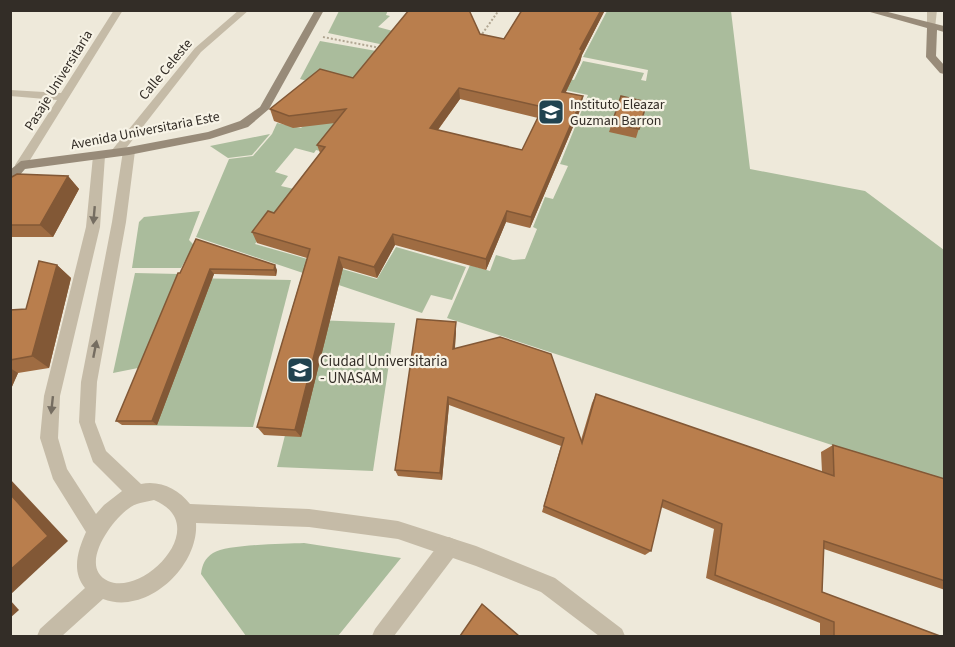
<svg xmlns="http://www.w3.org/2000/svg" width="955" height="647" viewBox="0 0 955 647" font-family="'Source Sans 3',sans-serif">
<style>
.green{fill:#aabc9c}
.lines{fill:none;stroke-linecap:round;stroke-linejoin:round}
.path{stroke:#b1a692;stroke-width:2;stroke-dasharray:2 2;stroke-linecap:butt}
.lane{fill:#c5bba7;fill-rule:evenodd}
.street{fill:#c5bba7;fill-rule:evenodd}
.secondary{fill:#988b79;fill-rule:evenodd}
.wall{fill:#9f6c42;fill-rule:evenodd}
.shaded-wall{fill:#825836}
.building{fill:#b97e4d;stroke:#825836;stroke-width:1.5;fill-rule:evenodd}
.oneway{fill:#756d61}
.labels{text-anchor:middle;stroke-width:4.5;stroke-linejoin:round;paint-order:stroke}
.far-street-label{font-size:14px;fill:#332d27;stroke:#f7f3e6}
.far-poi-label{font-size:14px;fill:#332d27;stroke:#f7f3e6;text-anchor:start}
.poi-label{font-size:15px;fill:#332d27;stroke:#f7f3e6;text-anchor:start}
</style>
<rect width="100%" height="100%" fill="#eee9da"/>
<g class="green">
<polygon points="388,10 386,15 390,16 378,27 404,34 389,46 328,33 339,11"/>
<polygon points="607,11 731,11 750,169 865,191 944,250 944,482 447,318 470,265 490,271 496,255 513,260 525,259 537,229 533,227 545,197 553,199 568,166 560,164 588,95 560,89 565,78 574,80 583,61 644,73 641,80 646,81 648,70 583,57"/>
<polygon points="320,41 382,52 350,93 300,79"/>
<polygon points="313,115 342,119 320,151 316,150 314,153 295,148 275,172 288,176 281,186 294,189 255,244 377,279 396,247 466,267 452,300 431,295 422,313 196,237 229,159 253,156 272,134 277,123 301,128"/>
<polygon points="270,134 252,155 228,158 210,146"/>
<polygon points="200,211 189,240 194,245 181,268 132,268 139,222 144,217"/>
<polygon points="135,273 179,274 138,368 113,373"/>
<polygon points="182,278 291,280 253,427 122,425"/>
<polygon points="314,320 395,323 373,471 277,467"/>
<path d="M304 543 401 558 338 636H246L201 574C202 565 205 558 213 553 227 544 284 544 304 543Z"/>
</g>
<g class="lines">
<g class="path">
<polyline points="323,37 380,48"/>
<polyline points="480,37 499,10"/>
</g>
<path class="lane" d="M129 147 135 151 126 222 97 382 95 422 106 451 141 484C160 480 178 489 190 504L309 509 398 521 476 546 555 578 622 629 625 636H599L541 592 476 566 398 539 309 527 196 523C199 567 146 616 103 599L62 636H37L40 629 85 588C71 571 78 550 86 532L53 479 40 438 44 396 86 227 93 156 99 152 105 156 100 227 60 396 58 438 67 469 96 514 104 505 122 491 93 462 79 422 81 382 112 222 123 151ZM154 500C214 525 143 597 108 581 78 567 111 521 128 509 135 503 145 502 154 500Z"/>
<g class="street">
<polygon points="114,10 123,10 25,168 17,168 15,165 57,100 10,96 10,90 61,93"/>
<polygon points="239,10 249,10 201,52 120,156 112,156 112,150 195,48"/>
<polygon points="927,10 937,10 935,28 927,26"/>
<polygon points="449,537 456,540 459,547 456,554 394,636 372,636 375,629 442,540"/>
</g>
<g class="secondary">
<polygon points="315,10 324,10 269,109 248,127 210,139 129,155 25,169 14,182 10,183 10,170 21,161 129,147 208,132 240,121 260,107"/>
<polygon points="863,10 880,10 944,26 944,32 937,30 936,56 944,65 944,74 940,73 926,57 927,28"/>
</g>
</g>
<g class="wall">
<path d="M522 10H605L582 55 580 62 566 92 581 108 530 228 506 222 486 270 395 245 377 278 343 268 301 437 264 435 257 427 307 258 257 243 252 232 274 213 320 153 317 145 335 123 293 128 274 121 270 109 353 78 469 12 480 34 504 39ZM460 99 538 118 522 150 438 130Z"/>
<polygon points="647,102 636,138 609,132 612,123"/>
<polygon points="68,176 79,189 53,237 10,237 10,178"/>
<polygon points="196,239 277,270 276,276 214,274 157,425 122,425 116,421 180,273"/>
<polygon points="57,265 71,278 49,368 18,373 10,391 10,360 26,309"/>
<polygon points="456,331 455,348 581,440 592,403 596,394 822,472 821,452 833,445 945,479 945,590 824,549 822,592 940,636 820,636 820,623 706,578 714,529 661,507 651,551 645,555 542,512 561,446 449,405 442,480 398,476 395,470"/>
</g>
<g class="shaded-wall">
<polygon points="601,10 605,10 582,55 580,62 560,104 562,92 580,49"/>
<polygon points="459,88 460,99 431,139 430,128"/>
<polygon points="583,96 581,108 530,228 531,217"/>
<polygon points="68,176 79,189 53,237 40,225"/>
<polygon points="507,211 506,222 486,270 486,259"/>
<polygon points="393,234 395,245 377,278 374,267"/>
<polygon points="339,257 343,268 301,437 295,430"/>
<polygon points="57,265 71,278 49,368 32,356"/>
<polygon points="275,265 277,270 276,276 274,270"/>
<polygon points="210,269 214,274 157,425 152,421"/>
<polygon points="456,322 456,331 454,358 453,349"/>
<polygon points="10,368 18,373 10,391"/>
<polygon points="448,397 449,405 442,480 440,473"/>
<polygon points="10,479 68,541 10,595"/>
<polygon points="10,600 19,610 10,618"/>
</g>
<g class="building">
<path d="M409 10H469L480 34 504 39 522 10H601L580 49 582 50 562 92 583 96 531 217 507 211 486 259 393 234 374 267 339 257 295 430 257 427 310 249 252 232 268 211 274 213 325 147 317 145 346 109 289 116 270 109 320 69 353 78ZM459 88 543 107 522 150 430 128Z"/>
<polygon points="621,96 647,102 639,129 612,123"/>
<polygon points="17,174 68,176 40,225 10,225 10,178"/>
<polygon points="196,239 275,265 274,270 210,269 152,421 116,421 178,273 180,273"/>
<polygon points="39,261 57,265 32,356 10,360 10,310 26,309"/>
<polygon points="417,319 456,322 453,349 500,337 551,354 582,443 596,394 834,476 833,445 945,479 945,581 824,541 822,592 940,636 834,636 834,622 715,575 722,524 663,500 651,551 544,506 564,438 448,397 440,473 395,470"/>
<polygon points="10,494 48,536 10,570"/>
<polygon points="482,604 519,636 460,636"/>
</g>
<defs><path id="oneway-solid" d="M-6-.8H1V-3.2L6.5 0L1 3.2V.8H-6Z" transform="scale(1.5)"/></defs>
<g class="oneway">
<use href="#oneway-solid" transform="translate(94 215) rotate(95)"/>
<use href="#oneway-solid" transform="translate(95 349) rotate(-79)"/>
<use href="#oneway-solid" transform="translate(52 405) rotate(96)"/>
</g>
<defs>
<symbol id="university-square" viewBox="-11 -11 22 22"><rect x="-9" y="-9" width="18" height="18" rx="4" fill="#214350" stroke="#f7f3e6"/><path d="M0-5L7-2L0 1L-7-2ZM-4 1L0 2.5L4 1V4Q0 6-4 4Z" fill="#fff"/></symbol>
</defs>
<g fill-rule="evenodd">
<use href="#university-square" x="536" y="97" width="30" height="30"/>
<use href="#university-square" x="285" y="355" width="30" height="30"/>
</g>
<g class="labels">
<g class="far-street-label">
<text transform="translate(165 69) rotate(-50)" y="5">Calle Celeste</text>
<text transform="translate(58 80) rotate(-58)" y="5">Pasaje Universitaria</text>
<text transform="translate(145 130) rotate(-11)" y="5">Avenida Universitaria Este</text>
</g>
<g class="far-poi-label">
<text x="570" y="109">Instituto Eleazar<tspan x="570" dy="16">Guzman Barron</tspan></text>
</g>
<g class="poi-label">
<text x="320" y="366">Ciudad Universitaria<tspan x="320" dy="17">- UNASAM</tspan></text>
</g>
</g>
<rect width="955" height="647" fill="none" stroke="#332d27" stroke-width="24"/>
</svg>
